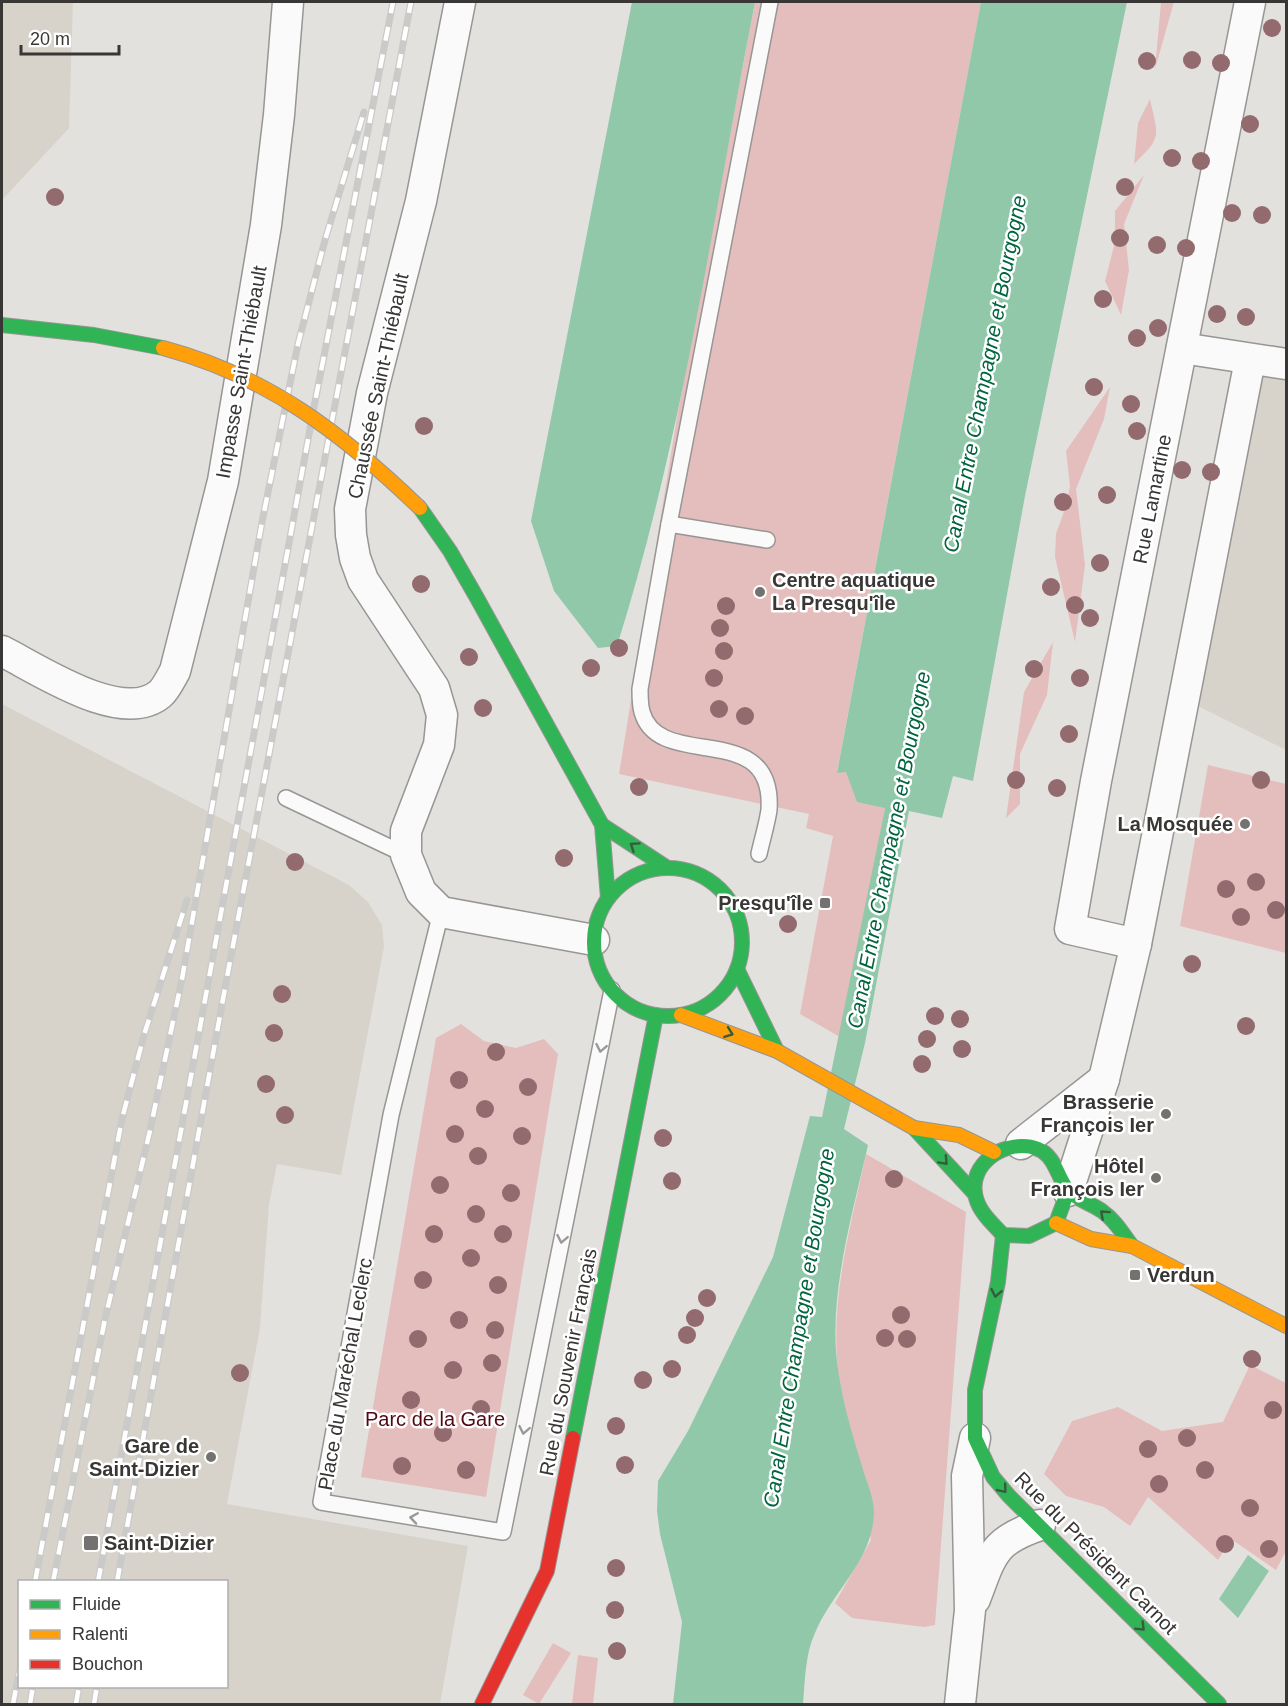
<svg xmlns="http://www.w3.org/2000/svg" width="1288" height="1706" viewBox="0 0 1288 1706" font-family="Helvetica,sans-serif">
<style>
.built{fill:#d7d3cb;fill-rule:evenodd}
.green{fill:#e4bebc}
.water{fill:#92c8aa}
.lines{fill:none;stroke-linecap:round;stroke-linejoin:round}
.lane-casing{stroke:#979694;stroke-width:18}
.street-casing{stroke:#979694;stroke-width:33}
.fast-casing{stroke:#979694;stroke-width:16}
.slow-casing{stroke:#979694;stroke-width:16}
.jam-casing{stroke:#979694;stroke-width:16}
.lane{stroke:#fbfafa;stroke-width:15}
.street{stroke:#fbfafa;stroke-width:30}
.fast{stroke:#30b455;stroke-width:14}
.slow{stroke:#ff9f0a;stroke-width:14}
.jam{stroke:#e5322d;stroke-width:14}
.rail-casing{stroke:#cacac9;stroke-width:7}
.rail{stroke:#fff;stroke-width:4.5;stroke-dasharray:14;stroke-linecap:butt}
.slow-bridge-casing{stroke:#979694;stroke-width:16;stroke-linecap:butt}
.slow-bridge{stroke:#ff9f0a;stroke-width:14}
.tree{fill:#936a6e}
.oneway{stroke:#365c3f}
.oneway2{stroke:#9a9898}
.poi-dot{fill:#747270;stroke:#fff;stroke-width:2}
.labels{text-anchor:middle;stroke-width:5;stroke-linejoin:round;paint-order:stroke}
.street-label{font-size:20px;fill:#383735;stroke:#fff}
.poi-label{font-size:20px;font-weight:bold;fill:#383735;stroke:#fff;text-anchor:end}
.park-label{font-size:20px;fill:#510813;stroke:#fff}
.water-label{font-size:21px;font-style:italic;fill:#00653e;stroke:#fff}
</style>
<rect width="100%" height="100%" fill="#e3e1de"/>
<g class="built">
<polygon points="2,2 73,2 69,128 2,200"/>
<polygon points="1250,360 1286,364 1286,750 1184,699"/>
<path d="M2 704 349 885 368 902 382 925 384 947 341 1175 277 1164 269 1204 260 1328 227 1504 468 1546 440 1704H2ZM20 1582H226V1686H20Z"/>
</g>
<g class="green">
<polygon points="755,2 981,2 837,772 846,772 885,808 840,1037 800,1014 833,836 806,828 809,814 619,774 678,411"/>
<polygon points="1161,2 1174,2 1155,69"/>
<path d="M1150 99C1158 137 1163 136 1134 164L1138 123Z"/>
<polygon points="1144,175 1124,224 1129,270 1121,315 1105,281 1115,242 1115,211"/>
<polygon points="1110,387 1104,419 1076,489 1085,565 1075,642 1055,557 1056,534 1066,506 1070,486 1066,451"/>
<polygon points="1053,642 1047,695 1020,754 1020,804 1006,818 1024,692"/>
<polygon points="1208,765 1286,784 1286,953 1180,926"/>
<polygon points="461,1024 484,1041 516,1048 544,1039 558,1054 486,1497 361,1477 436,1038"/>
<path d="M866 1154 966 1212 935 1625 924 1627 852 1618 835 1603 871 1540C860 1482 841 1416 837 1359 832 1290 852 1221 866 1154Z"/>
<polygon points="1250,1365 1286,1383 1286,1551 1276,1570 1231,1539 1218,1560 1148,1497 1130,1526 1104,1507 1066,1496 1044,1474 1072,1421 1118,1407 1162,1431 1223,1422"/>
<polygon points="553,1643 571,1653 539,1704 523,1695"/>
<polygon points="578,1655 598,1658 593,1704 572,1704"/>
</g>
<g class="water">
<path d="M632 2H755C713 217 683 437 617 646L598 648 554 591 531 521Z"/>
<path d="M981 2H1127L1025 496 973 781 953 776 942 818 909 811 865 1043 844 1129 868 1145C853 1212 829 1293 837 1361 841 1397 851 1430 861 1463 865 1478 874 1497 874 1512 873 1561 833 1590 815 1633 805 1654 805 1682 803 1704H673L682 1622 660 1534 657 1511 658 1481 688 1431 773 1257 810 1116 822 1117 885 808 857 802 846 772 837 773Z"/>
<polygon points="1248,1555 1269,1571 1238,1618 1219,1599"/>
</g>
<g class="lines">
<defs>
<g id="lane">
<polyline points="669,524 767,540"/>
<polyline points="286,798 406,855"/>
<path d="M759 854C762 840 767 824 769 810 775 717 659 773 642 712 640 705 640 697 640 689L669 524 770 2"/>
<polyline points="441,912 391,1115 321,1502 503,1532 612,990"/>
</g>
<g id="street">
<polyline points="460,2 421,201 372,393 350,509 351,535 355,558 363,580 434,688 442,715 439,745 406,831 406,855 421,892 441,912 594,940"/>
<polyline points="1182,348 1286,364"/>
<path d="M2 651C38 669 122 726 160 694 166 689 171 678 175 671L223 481 266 225 279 115 288 2"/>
<polyline points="1136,944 1070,929 1096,781 1250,2"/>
<polyline points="1021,1144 1104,1079"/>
<polyline points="1068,1191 1104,1079 1136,944 1250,360"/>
<path d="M975 1599C992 1555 992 1541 1040 1525"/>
<polyline points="960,1704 970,1610 967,1476 975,1438"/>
</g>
<g id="fast">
<polyline points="2,325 94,335 163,348"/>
<polyline points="420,508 450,551 477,598 602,825 608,898"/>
<polyline points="602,825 666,867"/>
<circle cx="668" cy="942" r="74"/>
<polyline points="737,969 777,1051"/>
<polyline points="914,1128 975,1194"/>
<path d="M1068 1191 1056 1223 1029 1236 1003 1235C993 1224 980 1213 976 1198 966 1163 1008 1137 1038 1149 1055 1156 1057 1176 1067 1189 1076 1200 1091 1203 1102 1211 1115 1220 1123 1234 1132 1246"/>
<polyline points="1003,1235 998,1282 975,1390 975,1438 993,1477 1009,1496 1219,1704"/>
<polyline points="573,1438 656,1015"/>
</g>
<g id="slow">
<polyline points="681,1015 777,1051 914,1128 959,1135 994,1152"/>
<polyline points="1056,1223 1091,1239 1132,1246 1286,1326"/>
</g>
<polyline id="jam" points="482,1704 547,1571 573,1438"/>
</defs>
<use href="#lane" class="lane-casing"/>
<use href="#street" class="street-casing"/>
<use href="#fast" class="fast-casing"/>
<use href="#slow" class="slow-casing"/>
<use href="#jam" class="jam-casing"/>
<use href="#lane" class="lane"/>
<use href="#street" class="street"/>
<use href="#fast" class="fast"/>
<use href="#slow" class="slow"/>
<use href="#jam" class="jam"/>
<defs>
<g id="rail">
<polyline points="35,1582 122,1119 144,1035 187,900"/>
<polyline points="53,1582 105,1319 149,1135 182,979 262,522 298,344 325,240 364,112"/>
<polyline points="98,1582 314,407 393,2"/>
<polyline points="117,1582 225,988 411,2"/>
<polyline points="13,1704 20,1668"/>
<polyline points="30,1704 33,1686"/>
<polyline points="76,1704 79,1686"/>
<polyline points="94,1704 97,1686"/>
</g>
</defs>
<use href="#rail" class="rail-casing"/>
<use href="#rail" class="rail"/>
<defs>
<path id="slow-bridge" d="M163 348C268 376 343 434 420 508"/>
</defs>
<use href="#slow-bridge" class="slow-bridge-casing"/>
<use href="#slow-bridge" class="slow-bridge"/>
</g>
<g class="tree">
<circle cx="1272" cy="28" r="9"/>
<circle cx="1192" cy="60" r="9"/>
<circle cx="1147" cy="61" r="9"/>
<circle cx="1221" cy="63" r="9"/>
<circle cx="1250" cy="124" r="9"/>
<circle cx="1172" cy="158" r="9"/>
<circle cx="1201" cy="161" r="9"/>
<circle cx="1125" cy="187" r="9"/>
<circle cx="55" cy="197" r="9"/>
<circle cx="1232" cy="213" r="9"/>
<circle cx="1262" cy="215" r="9"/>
<circle cx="1120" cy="238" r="9"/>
<circle cx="1157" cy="245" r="9"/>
<circle cx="1186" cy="248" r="9"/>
<circle cx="1103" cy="299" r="9"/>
<circle cx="1217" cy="314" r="9"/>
<circle cx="1246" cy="317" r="9"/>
<circle cx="1158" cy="328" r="9"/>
<circle cx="1137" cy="338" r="9"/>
<circle cx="1094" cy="387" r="9"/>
<circle cx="1131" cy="404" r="9"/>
<circle cx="424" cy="426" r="9"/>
<circle cx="1137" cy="431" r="9"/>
<circle cx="1182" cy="470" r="9"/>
<circle cx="1211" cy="472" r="9"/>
<circle cx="1107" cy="495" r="9"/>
<circle cx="1063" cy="502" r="9"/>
<circle cx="1100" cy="563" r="9"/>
<circle cx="421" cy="584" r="9"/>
<circle cx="1051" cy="587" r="9"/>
<circle cx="1075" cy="605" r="9"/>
<circle cx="726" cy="606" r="9"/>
<circle cx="1090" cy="618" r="9"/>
<circle cx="720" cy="628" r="9"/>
<circle cx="619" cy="648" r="9"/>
<circle cx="724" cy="651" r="9"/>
<circle cx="469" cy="657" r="9"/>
<circle cx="591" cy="668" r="9"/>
<circle cx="1034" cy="669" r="9"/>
<circle cx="714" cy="678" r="9"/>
<circle cx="1080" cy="678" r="9"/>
<circle cx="483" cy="708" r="9"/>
<circle cx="719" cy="709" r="9"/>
<circle cx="745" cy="716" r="9"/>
<circle cx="1069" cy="734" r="9"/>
<circle cx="1016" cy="780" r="9"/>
<circle cx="1261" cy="780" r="9"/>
<circle cx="639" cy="787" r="9"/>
<circle cx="1057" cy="788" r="9"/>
<circle cx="564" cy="858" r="9"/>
<circle cx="295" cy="862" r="9"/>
<circle cx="1256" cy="882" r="9"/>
<circle cx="1226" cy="889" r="9"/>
<circle cx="1276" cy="910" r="9"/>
<circle cx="1241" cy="917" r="9"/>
<circle cx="788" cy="924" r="9"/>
<circle cx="1192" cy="964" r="9"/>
<circle cx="282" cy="994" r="9"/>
<circle cx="935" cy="1016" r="9"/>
<circle cx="960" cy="1019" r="9"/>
<circle cx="1246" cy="1026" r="9"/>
<circle cx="274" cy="1033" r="9"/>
<circle cx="927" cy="1039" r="9"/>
<circle cx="962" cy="1049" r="9"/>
<circle cx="496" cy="1052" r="9"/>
<circle cx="922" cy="1064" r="9"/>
<circle cx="459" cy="1080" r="9"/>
<circle cx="266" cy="1084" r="9"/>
<circle cx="528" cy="1087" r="9"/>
<circle cx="485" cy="1109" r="9"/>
<circle cx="285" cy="1115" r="9"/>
<circle cx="455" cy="1134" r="9"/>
<circle cx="522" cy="1136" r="9"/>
<circle cx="663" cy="1138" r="9"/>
<circle cx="478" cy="1156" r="9"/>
<circle cx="894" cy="1179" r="9"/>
<circle cx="672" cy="1181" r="9"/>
<circle cx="440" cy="1185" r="9"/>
<circle cx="511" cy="1193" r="9"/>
<circle cx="476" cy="1214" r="9"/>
<circle cx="434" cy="1234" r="9"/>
<circle cx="503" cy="1234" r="9"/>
<circle cx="471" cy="1258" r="9"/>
<circle cx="423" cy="1280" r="9"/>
<circle cx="498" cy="1285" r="9"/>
<circle cx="707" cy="1298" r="9"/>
<circle cx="901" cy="1315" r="9"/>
<circle cx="695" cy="1318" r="9"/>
<circle cx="459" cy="1320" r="9"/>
<circle cx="495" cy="1330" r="9"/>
<circle cx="687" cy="1335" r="9"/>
<circle cx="885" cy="1338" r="9"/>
<circle cx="418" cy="1339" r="9"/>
<circle cx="907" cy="1339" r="9"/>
<circle cx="1252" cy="1359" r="9"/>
<circle cx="492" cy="1363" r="9"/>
<circle cx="672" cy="1369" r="9"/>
<circle cx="453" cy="1370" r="9"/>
<circle cx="240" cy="1373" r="9"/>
<circle cx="643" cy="1380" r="9"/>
<circle cx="411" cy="1400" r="9"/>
<circle cx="481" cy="1409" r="9"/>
<circle cx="1273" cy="1410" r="9"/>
<circle cx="616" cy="1426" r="9"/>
<circle cx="443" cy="1433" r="9"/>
<circle cx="1187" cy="1438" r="9"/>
<circle cx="1148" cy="1449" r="9"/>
<circle cx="625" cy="1465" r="9"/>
<circle cx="402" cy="1466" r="9"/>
<circle cx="466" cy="1470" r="9"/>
<circle cx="1205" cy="1470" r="9"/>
<circle cx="1159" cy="1484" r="9"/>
<circle cx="1250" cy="1508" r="9"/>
<circle cx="1225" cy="1544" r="9"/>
<circle cx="1269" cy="1549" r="9"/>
<circle cx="616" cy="1568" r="9"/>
<circle cx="615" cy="1610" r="9"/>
<circle cx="617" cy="1651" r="9"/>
</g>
<defs><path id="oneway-chevron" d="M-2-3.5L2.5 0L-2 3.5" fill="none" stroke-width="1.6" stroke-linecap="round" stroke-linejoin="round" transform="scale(1.5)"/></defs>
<g class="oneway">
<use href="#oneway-chevron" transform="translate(634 846) rotate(-146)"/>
<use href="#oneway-chevron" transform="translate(729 1033) rotate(20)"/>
<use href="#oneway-chevron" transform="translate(944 1161) rotate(47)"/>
<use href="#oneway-chevron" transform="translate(1104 1214) rotate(-138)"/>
<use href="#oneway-chevron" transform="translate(996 1293) rotate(101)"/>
<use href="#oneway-chevron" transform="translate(1003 1489) rotate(50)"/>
<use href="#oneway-chevron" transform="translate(1141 1627) rotate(45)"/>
</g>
<g class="oneway2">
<use href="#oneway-chevron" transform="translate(601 1048) rotate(101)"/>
<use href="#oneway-chevron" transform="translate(562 1239) rotate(101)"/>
<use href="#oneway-chevron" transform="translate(524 1430) rotate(101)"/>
<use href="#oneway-chevron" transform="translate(414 1518) rotate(-171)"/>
</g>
<g class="poi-dot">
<circle cx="760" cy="592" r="6"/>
<circle cx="1245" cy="824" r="6"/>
<rect x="819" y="897" width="12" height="12" rx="3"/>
<circle cx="1166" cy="1114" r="6"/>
<circle cx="1156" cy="1178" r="6"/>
<rect x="1129" y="1269" width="12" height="12" rx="3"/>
<circle cx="211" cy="1457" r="6"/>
<rect x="83" y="1535" width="16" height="16" rx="3"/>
</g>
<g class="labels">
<g class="street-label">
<text transform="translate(241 372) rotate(-80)" y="7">Impasse Saint-Thiébault</text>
<text transform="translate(378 386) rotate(-78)" y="7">Chaussée Saint-Thiébault</text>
<text transform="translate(1152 499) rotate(-79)" y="7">Rue Lamartine</text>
<text transform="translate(568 1362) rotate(-79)" y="7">Rue du Souvenir Français</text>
<text transform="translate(345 1374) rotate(-80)" y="7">Place du Maréchal Leclerc</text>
<text transform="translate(1096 1553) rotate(45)" y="7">Rue du Président Carnot</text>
</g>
<g class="poi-label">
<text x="772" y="587" text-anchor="start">Centre aquatique<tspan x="772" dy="23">La Presqu'île</tspan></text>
<text x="1233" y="831">La Mosquée</text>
<text x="813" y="910">Presqu'île</text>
<text x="1154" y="1109">Brasserie<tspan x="1154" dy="23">François Ier</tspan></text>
<text x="1144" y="1173">Hôtel<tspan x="1144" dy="23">François Ier</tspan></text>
<text x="1147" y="1282" text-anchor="start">Verdun</text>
<text x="199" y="1453">Gare de<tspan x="199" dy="23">Saint-Dizier</tspan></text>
<text x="104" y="1550" text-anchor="start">Saint-Dizier</text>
</g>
<g class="park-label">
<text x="435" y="1426">Parc de la Gare</text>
</g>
<g class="water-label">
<text transform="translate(985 374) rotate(-79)" y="7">Canal Entre Champagne et Bourgogne</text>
<text transform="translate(889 850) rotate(-79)" y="7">Canal Entre Champagne et Bourgogne</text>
<text transform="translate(799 1328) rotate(-81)" y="7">Canal Entre Champagne et Bourgogne</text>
</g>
</g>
<rect width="1288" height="1706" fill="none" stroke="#383735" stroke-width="6"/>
<rect x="18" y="1580" width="210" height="108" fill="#ffffff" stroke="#afafae" stroke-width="1.5"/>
<rect x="30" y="1600" width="30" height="9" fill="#30b455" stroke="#afafae" stroke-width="1.5"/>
<text x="72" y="1610" font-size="18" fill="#383735">Fluide</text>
<rect x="30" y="1630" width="30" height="9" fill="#ff9f0a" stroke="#afafae" stroke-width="1.5"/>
<text x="72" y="1640" font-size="18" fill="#383735">Ralenti</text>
<rect x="30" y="1660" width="30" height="9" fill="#e5322d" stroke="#afafae" stroke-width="1.5"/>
<text x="72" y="1670" font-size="18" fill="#383735">Bouchon</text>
<path d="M21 45v9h98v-9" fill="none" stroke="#383735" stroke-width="3"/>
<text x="30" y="45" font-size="18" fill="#383735" stroke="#ffffff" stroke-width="4.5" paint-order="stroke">20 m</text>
</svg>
